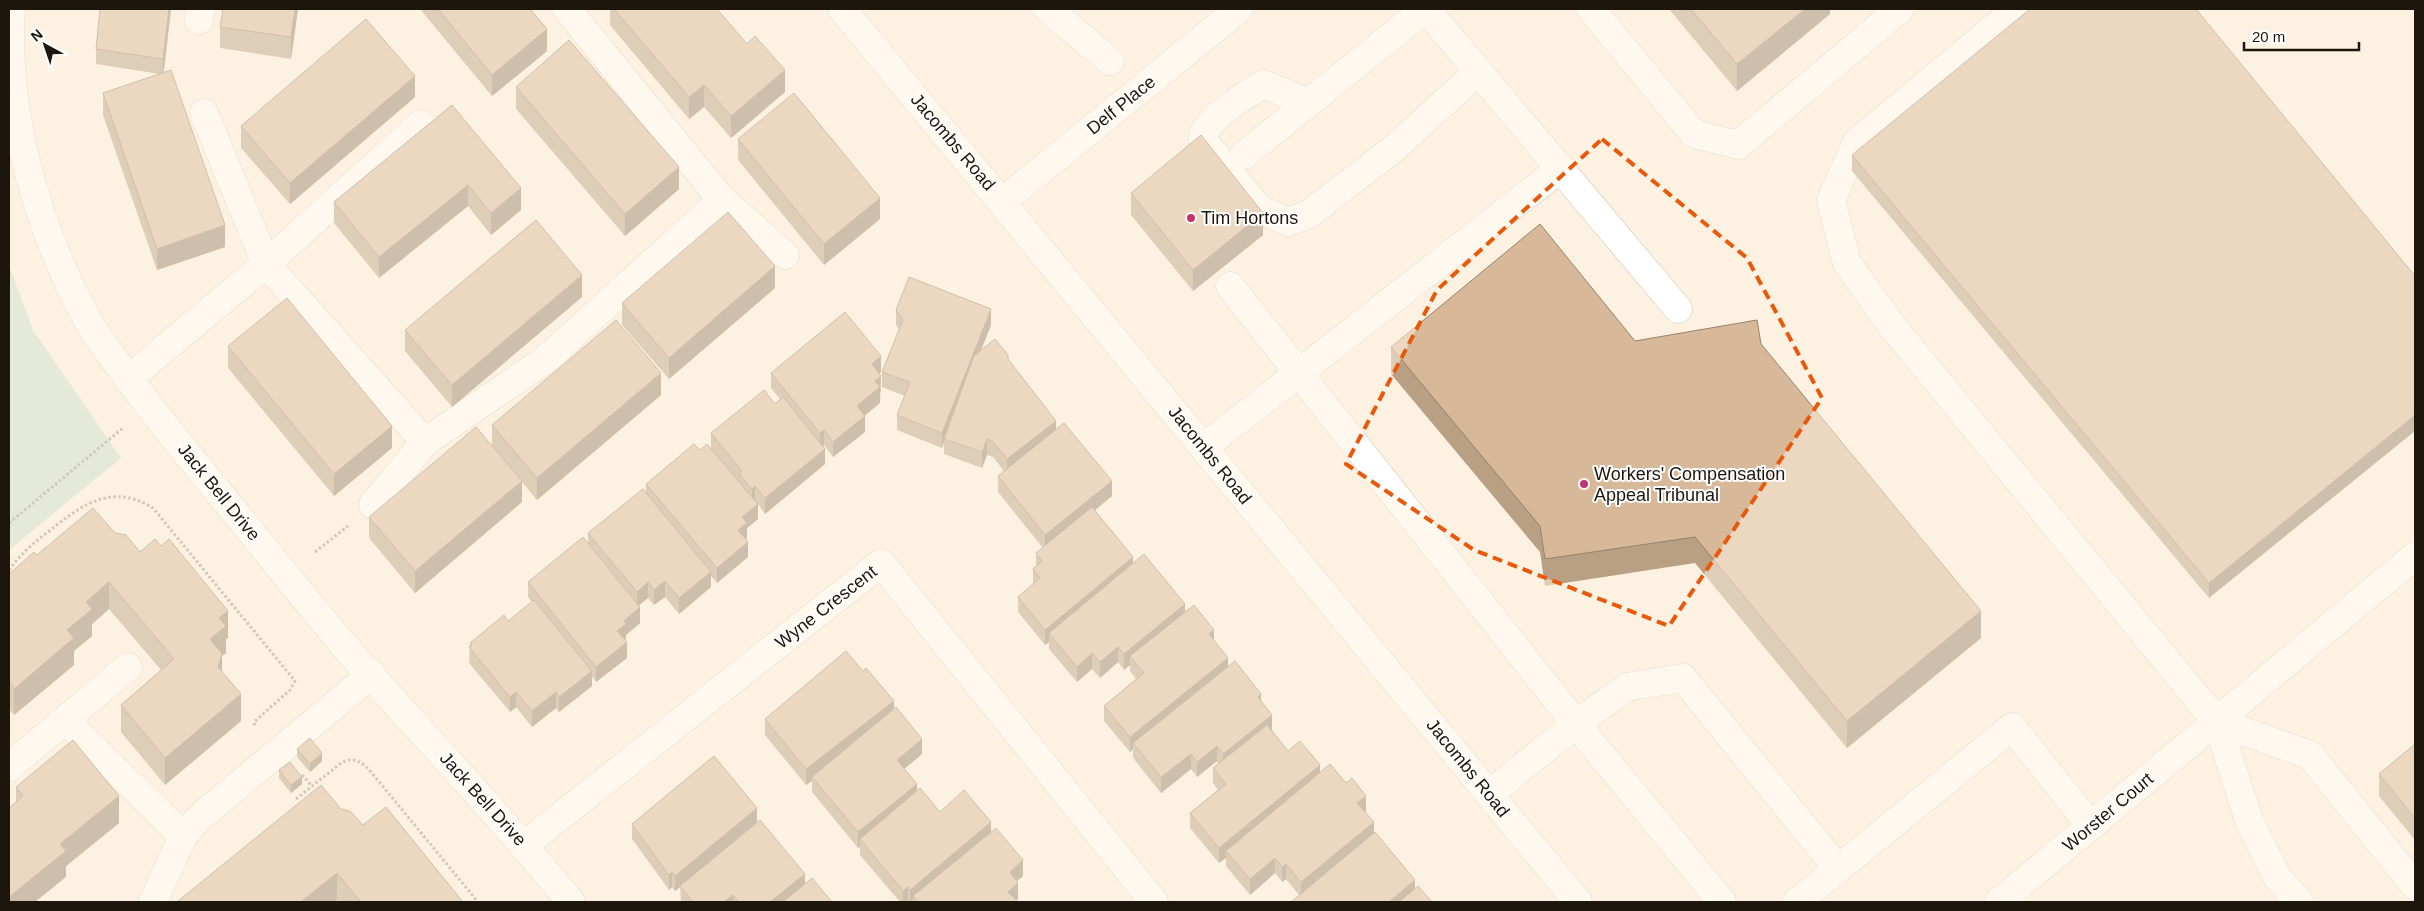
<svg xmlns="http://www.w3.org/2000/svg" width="2424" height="911" viewBox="0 0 2424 911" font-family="Arial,sans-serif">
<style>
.green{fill:#c6decd}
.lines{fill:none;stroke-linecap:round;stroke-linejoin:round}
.minor-casing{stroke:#d3c3a8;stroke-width:29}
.path{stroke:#9d9486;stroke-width:3;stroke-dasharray:2.5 2.5;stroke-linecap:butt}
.minor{stroke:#fff;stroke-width:28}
.wall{fill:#b99f84}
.shaded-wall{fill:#96826c}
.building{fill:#d7b99a;stroke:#96826c}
.marked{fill:none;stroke:#e8590c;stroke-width:4;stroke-dasharray:10 6;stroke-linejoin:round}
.poi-dot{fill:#be3571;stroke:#fff;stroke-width:2}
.labels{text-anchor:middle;stroke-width:4;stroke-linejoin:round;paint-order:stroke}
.street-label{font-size:18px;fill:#1c160c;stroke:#fff}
.poi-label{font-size:18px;fill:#1c160c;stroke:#fff;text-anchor:start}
</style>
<rect width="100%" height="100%" fill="#fdf2e1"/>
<polygon class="green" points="9,265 33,330 121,458 9,550"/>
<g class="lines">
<defs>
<g id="minor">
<path d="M11 9C4 111 37 227 86 317 98 339 114 359 129 379 158 419 189 456 220 494 263 546 304 599 348 650 422 734 500 815 571 902"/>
<polyline points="567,9 722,200 785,255"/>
<polyline points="842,9 1578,902"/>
<polyline points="1048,9 1110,61"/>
<polyline points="1426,9 1678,309"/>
<polyline points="1591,9 1694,134 1738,145 1900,9"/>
<polyline points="2017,9 1857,142 1831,200 1847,263 1892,326 2217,722 2249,820 2278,878 2299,902"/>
<polyline points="199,20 200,9"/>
<path d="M1309 103 1263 84C1249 93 1200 122 1203 140L1259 209 1289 222 1309 214 1392 150 1479 71"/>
<polyline points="204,113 266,264 425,442 545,360 722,200"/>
<polyline points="1244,155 1425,9"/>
<polyline points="1002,202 1239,9"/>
<polyline points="1230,286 1576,724 1489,794"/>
<polyline points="128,379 266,264 421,124"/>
<polyline points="1204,447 1561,168"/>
<polyline points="373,505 425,442"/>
<polyline points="65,720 183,836"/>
<polyline points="2217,722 2310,755 2415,886"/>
<polyline points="9,767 128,667"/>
<polyline points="524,845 881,563 1154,902"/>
<polyline points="153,902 183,836 200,817 372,674"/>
<polyline points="1722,902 1576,724 1627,687 1683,678 1838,869 2012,727 2091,826"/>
<polyline points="1797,902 1838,869"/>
<polyline points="1999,902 2415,556"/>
</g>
</defs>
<use href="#minor" class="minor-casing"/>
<g class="path">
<polyline points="9,523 123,428"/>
<polyline points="315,552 348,526"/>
<path d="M9 570C21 553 36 541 53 528 85 502 114 484 153 508L295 681 290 690 254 722 255 726"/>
<polyline points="302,775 312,786"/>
<path d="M296 799 341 763C354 756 362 762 371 772L478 902"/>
</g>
<use href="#minor" class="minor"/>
</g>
<g class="wall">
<polygon points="171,9 164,72 225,247 157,270 103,115 103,93 160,74 96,64 96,49"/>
<polygon points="298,9 291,59 220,48 220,27"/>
<polygon points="420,9 530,9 547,51 492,96"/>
<polygon points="610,9 717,9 785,92 731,138 704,107 689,119 610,25"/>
<polygon points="1669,9 1830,9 1830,14 1737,91"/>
<polygon points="516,87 679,189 625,236 516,109"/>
<polygon points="415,97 290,204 241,148 241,126"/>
<polygon points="452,105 521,210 491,235 468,206 379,278 334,223 334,202"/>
<polygon points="738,139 880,219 824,265 738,160"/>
<polygon points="1852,155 2415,276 2209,598 1852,171"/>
<polygon points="1131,193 1263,235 1193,291 1131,215"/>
<polygon points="775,288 669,379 622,325 622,303"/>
<polygon points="582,297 452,407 405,351 405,330"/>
<polygon points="896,310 991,325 981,351 1008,360 1056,429 1112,496 1095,510 1133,563 1185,611 1214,641 1228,667 1261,702 1272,730 1288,751 1320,772 1366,811 1365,812 1374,833 1415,889 1432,902 1299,895 1286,879 1282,882 1275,873 1250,895 1226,866 1226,858 1219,863 1190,828 1190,813 1218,790 1213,783 1213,768 1219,764 1217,761 1197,777 1191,769 1161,793 1133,758 1133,749 1130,752 1104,721 1104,706 1136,679 1130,671 1130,665 1124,670 1118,662 1100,678 1092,669 1077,682 1049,649 1049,642 1045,645 1018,612 1018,597 1033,584 1033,569 1036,567 1036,553 1043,548 998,492 998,476 1004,471 993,457 987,455 982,468 944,454 944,442 942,448 897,430 897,415 905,396 882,387 882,372 899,330 896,325"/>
<polygon points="1635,341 1761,344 1981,638 1847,748 1695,563 1545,586 1540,552 1391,374 1391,347"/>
<polygon points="228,346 392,448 334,496 228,368"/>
<polygon points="881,372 879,374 881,391 880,392 880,403 864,416 865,432 833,457 824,445 823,446 825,464 765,514 758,504 758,519 747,528 747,538 746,539 748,557 717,583 711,576 711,587 679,614 665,597 654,605 648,598 639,605 640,623 626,635 626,639 625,640 627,658 596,682 592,676 592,686 559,712 556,708 532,727 516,707 510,712 469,663 470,643 508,621 532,602 528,597 528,582 588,544 588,533 646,493 646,484 700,450 711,448 711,433 775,404 780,399 771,388 771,373"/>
<polygon points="661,395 537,500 522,482 522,502 415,593 369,538 369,517 492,446 492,425"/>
<polygon points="115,533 140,552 228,638 226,639 226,653 222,656 222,671 241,721 165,785 121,732 121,705 161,670 109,609 92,624 92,636 74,651 74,665 14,715 9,709 9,574 37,555"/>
<polygon points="894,709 922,754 904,769 917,791 940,812 991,832 1023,876 1017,881 1018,899 1016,901 1017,902 900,902 860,855 860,846 858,848 812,792 812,781 806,785 765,735 765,719"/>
<polygon points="2415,744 2415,840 2379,796 2379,774"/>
<polygon points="297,749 322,761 310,772 297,757"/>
<polygon points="279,770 302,784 291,793 279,778"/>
<polygon points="16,787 119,823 66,866 66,877 16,802"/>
<polygon points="341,809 463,902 339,902 337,900 334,902 178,902 178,901"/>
<polygon points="757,822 805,884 832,902 681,902 680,887 675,891 672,887 669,890 632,839 632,824"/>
</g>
<g class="shaded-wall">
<polygon points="169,9 171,9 163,74 163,59"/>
<polygon points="295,9 298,9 291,59 291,37"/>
<polygon points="1805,9 1830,9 1830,14 1737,91 1737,64"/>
<polygon points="547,29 547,51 492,96 492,75"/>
<polygon points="785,70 785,92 731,138 731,116"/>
<polygon points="415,76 415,97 290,204 290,183"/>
<polygon points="704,85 704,107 689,119 689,97"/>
<polygon points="679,167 679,189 625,236 625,214"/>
<polygon points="468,185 468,206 379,278 379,257"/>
<polygon points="521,188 521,210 491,235 491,213"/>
<polygon points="880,198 880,219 824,265 824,244"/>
<polygon points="1263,213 1263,235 1193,291 1193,270"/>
<polygon points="225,225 225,247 157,270 157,249"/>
<polygon points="775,266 775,288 669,379 669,358"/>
<polygon points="582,275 582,297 452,407 452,385"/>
<polygon points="991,309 991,325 945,439 944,439 944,442 942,448 942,433"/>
<polygon points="881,356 881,372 872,380 872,364"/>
<polygon points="661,373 661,395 537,500 537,478"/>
<polygon points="881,376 880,403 857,422 857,406 875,381"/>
<polygon points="2415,415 2415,431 2209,598 2209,583"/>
<polygon points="865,416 865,432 833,457 833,442"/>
<polygon points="1056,421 1056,436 1007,474 1007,459"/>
<polygon points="392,426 392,448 334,496 334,474"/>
<polygon points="824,430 824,445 820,448 820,433"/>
<polygon points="987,439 987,455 982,468 982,452"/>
<polygon points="825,449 825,464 765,514 765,498"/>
<polygon points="522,481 522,502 415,593 415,571"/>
<polygon points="1112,481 1112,496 1045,551 1045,535"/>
<polygon points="755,486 755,502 752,505 752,489"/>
<polygon points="758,504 758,519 747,528 747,538 738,545 738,530 742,517"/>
<polygon points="748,542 748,557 717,583 717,568"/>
<polygon points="1133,557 1133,572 1049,633 1049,642 1045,645 1045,630"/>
<polygon points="711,572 711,587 679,614 679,598"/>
<polygon points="665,581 665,597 654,605 654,590"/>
<polygon points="109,582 109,609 92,624 92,636 74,651 74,665 14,715 14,689 86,602"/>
<polygon points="648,582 648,598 637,607 637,592"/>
<polygon points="1185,604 1185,619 1130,656 1130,665 1124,670 1124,654"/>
<polygon points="640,607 640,623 626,635 626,639 617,646 617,631 624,621"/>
<polygon points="228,611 228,638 226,639 226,653 222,656 222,680 210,639 219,618"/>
<polygon points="1981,611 1981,638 1847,748 1847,721"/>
<polygon points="1214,630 1214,645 1209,634"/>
<polygon points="627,642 627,658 596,682 596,667"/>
<polygon points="1118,647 1118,662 1100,678 1100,662"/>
<polygon points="1092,653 1092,669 1077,682 1077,667"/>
<polygon points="1228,658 1228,673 1133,743 1133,749 1130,752 1130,737"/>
<polygon points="592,671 592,686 559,712 559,697"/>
<polygon points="516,692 516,707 510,712 510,697"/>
<polygon points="556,692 556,708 532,727 532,711"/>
<polygon points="241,694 241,721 165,785 165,758"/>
<polygon points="1261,694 1261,710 1258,697"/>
<polygon points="894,701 894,717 812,777 812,781 806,785 806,769"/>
<polygon points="1272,715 1272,730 1223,769 1223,754"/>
<polygon points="922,739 922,754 897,775 897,760"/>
<polygon points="1217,746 1217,761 1197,777 1197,762"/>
<polygon points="322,753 322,761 310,772 310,764"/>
<polygon points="1191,754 1191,769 1161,793 1161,777"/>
<polygon points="1320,765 1320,781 1226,851 1226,858 1219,863 1219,848"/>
<polygon points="302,777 302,784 291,793 291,785"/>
<polygon points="917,784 917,799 860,839 860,846 858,848 858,832"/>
<polygon points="119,796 119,823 66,866 66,877 35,902 9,902 9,897 60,844"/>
<polygon points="1366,796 1366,811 1357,818 1357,803"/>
<polygon points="757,808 757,824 675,891 675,876"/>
<polygon points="991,822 991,837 913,896 913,902 910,902 910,890"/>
<polygon points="1374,822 1374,838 1301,897 1301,882"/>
<polygon points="1275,858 1275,873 1250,895 1250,879"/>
<polygon points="1023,860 1023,876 1010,887 1010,872"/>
<polygon points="1286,864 1286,879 1282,882 1282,867"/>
<polygon points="672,872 672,887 669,890 669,875"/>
<polygon points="337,873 337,900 334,902 302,902 302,901"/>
<polygon points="805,874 805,889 789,902 770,902"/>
<polygon points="1415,880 1415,896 1407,902 1389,902"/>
<polygon points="1018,883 1018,899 1014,902 1008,892"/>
<polygon points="908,887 908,902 903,902 903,891"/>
<polygon points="733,895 733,902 724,902"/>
</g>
<g class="building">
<polygon points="100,9 169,9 163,59 96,49"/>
<polygon points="223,9 295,9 291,37 220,27"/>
<polygon points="438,9 530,9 547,29 492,75"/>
<polygon points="614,9 717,9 747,44 755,36 785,70 731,116 704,85 689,97"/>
<polygon points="1691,9 1805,9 1737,64"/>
<polygon points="2030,9 2196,9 2415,276 2415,415 2209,583 1852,155"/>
<polygon points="366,19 415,76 290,183 241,126"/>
<polygon points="569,40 679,167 625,214 516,87"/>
<polygon points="171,70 225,225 157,249 103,93"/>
<polygon points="794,93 880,198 824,244 738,139"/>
<polygon points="452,105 521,188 491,213 468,185 379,257 334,202"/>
<polygon points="1201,135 1263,213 1193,270 1131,193"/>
<polygon points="728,212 775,266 669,358 622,303"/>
<polygon points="536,220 582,275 452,385 405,330"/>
<polygon points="1540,224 1635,341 1757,320 1761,344 1981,611 1847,721 1695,537 1545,559 1540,526 1391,347"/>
<polygon points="909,277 991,309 942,433 897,415 910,382 882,372 903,320 896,310"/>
<polygon points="287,298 392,426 334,474 228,346"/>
<polygon points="845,312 881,356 872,364 881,376 875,381 880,387 857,406 865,416 833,442 824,430 820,433 771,373"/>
<polygon points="616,320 661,373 537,478 492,425"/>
<polygon points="995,339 1008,355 1008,359 1056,421 1007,459 993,442 987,439 982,452 944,439 974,356"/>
<polygon points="764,390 775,404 783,397 825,449 765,498 755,486 752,489 739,474 742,471 711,433"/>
<polygon points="1064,423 1112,481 1045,535 998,476"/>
<polygon points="476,427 522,481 415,571 369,517"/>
<polygon points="694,444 700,450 707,444 758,504 742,517 747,523 738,530 748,542 717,568 646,484"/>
<polygon points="643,489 711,572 679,598 665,581 654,590 648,582 637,592 588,533"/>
<polygon points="1092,507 1133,557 1045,630 1018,597 1040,578 1033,569 1042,561 1036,553"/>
<polygon points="93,508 115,533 126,535 140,552 155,539 161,546 169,539 228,611 219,618 226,626 210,639 222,654 218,667 241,694 165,758 121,705 174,659 109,582 86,602 92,609 67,630 74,638 14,689 9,682 9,574 34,552 37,555"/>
<polygon points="583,537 640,607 624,621 626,624 617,631 627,642 596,667 528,582"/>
<polygon points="1144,554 1185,604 1124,654 1118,647 1100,662 1092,653 1077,667 1049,633"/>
<polygon points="534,600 592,671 559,697 556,692 532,711 516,692 510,697 469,647 472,646 470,643 504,615 508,621"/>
<polygon points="1194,605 1214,630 1209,634 1228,658 1130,737 1104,706 1144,673 1130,656"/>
<polygon points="846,651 863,671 866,668 894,701 806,769 765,719"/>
<polygon points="1235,661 1261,694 1258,697 1272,715 1223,754 1217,746 1197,762 1191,754 1161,777 1133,743"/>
<polygon points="896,707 922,739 897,760 917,784 858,832 812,777"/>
<polygon points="1267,725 1288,751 1300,741 1320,765 1219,848 1190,813 1226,784 1213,768"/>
<polygon points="310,738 322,753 310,764 297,749"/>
<polygon points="73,740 119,796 60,844 66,851 9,897 9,808 23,796 16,787"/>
<polygon points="2415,744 2415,818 2379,774"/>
<polygon points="714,756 757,808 675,876 672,872 669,875 632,824"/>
<polygon points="290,762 302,777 291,785 279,770"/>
<polygon points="1330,764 1346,783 1352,778 1366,796 1357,803 1374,822 1301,882 1286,864 1282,867 1275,858 1250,879 1226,851"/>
<polygon points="321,785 341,809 350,811 363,825 386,807 463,902 361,902 337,873 302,901 303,902 179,902 178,901"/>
<polygon points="920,788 940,812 964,790 991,822 910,890 908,887 903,891 860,839"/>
<polygon points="760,820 805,874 770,902 739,902 733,895 724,902 693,902 680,886"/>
<polygon points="996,828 1023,860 1010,872 1018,883 1008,892 1017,901 1016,902 918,902 913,896"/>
<polygon points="1375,832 1415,880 1389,902 1291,902"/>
<polygon points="812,878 832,902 783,902"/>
<polygon points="1418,886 1432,902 1399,902"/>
</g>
<path d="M0 0H2424V911H0ZM1602 139 1747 258 1822 398 1669 626 1474 550 1346 464 1437 290Z" fill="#fdf2e1" fill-opacity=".55" fill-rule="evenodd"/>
<path class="marked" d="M1602 139 1747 258 1822 398 1669 626 1474 550 1346 464 1437 290Z"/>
<g class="poi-dot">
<circle cx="1191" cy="218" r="5"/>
<circle cx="1584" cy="484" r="5"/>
</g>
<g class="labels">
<g class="street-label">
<text transform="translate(1121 105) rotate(-39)" y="6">Delf Place</text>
<text transform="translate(953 142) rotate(50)" y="6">Jacombs Road</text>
<text transform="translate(1210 455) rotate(51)" y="6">Jacombs Road</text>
<text transform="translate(219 492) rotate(51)" y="6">Jack Bell Drive</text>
<text transform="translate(826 607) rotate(-38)" y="6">Wyne Crescent</text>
<text transform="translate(1468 768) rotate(51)" y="6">Jacombs Road</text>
<text transform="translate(483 799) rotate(48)" y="6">Jack Bell Drive</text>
<text transform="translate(2108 812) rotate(-40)" y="6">Worster Court</text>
</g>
<g class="poi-label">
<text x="1201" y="224">Tim Hortons</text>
<text x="1594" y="480">Workers' Compensation<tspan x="1594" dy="21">Appeal Tribunal</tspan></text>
</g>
</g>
<rect width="2424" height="911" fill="none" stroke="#1c160c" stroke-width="20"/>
<g transform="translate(45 45) rotate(320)" stroke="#ffffff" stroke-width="4" paint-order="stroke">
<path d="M0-4L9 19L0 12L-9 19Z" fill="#1c160c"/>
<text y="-8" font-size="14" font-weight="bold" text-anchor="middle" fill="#1c160c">N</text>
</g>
<path d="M2244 42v8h115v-8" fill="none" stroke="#1c160c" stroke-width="2.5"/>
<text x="2252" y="42" font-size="15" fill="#1c160c" stroke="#ffffff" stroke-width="4" paint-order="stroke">20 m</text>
</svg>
